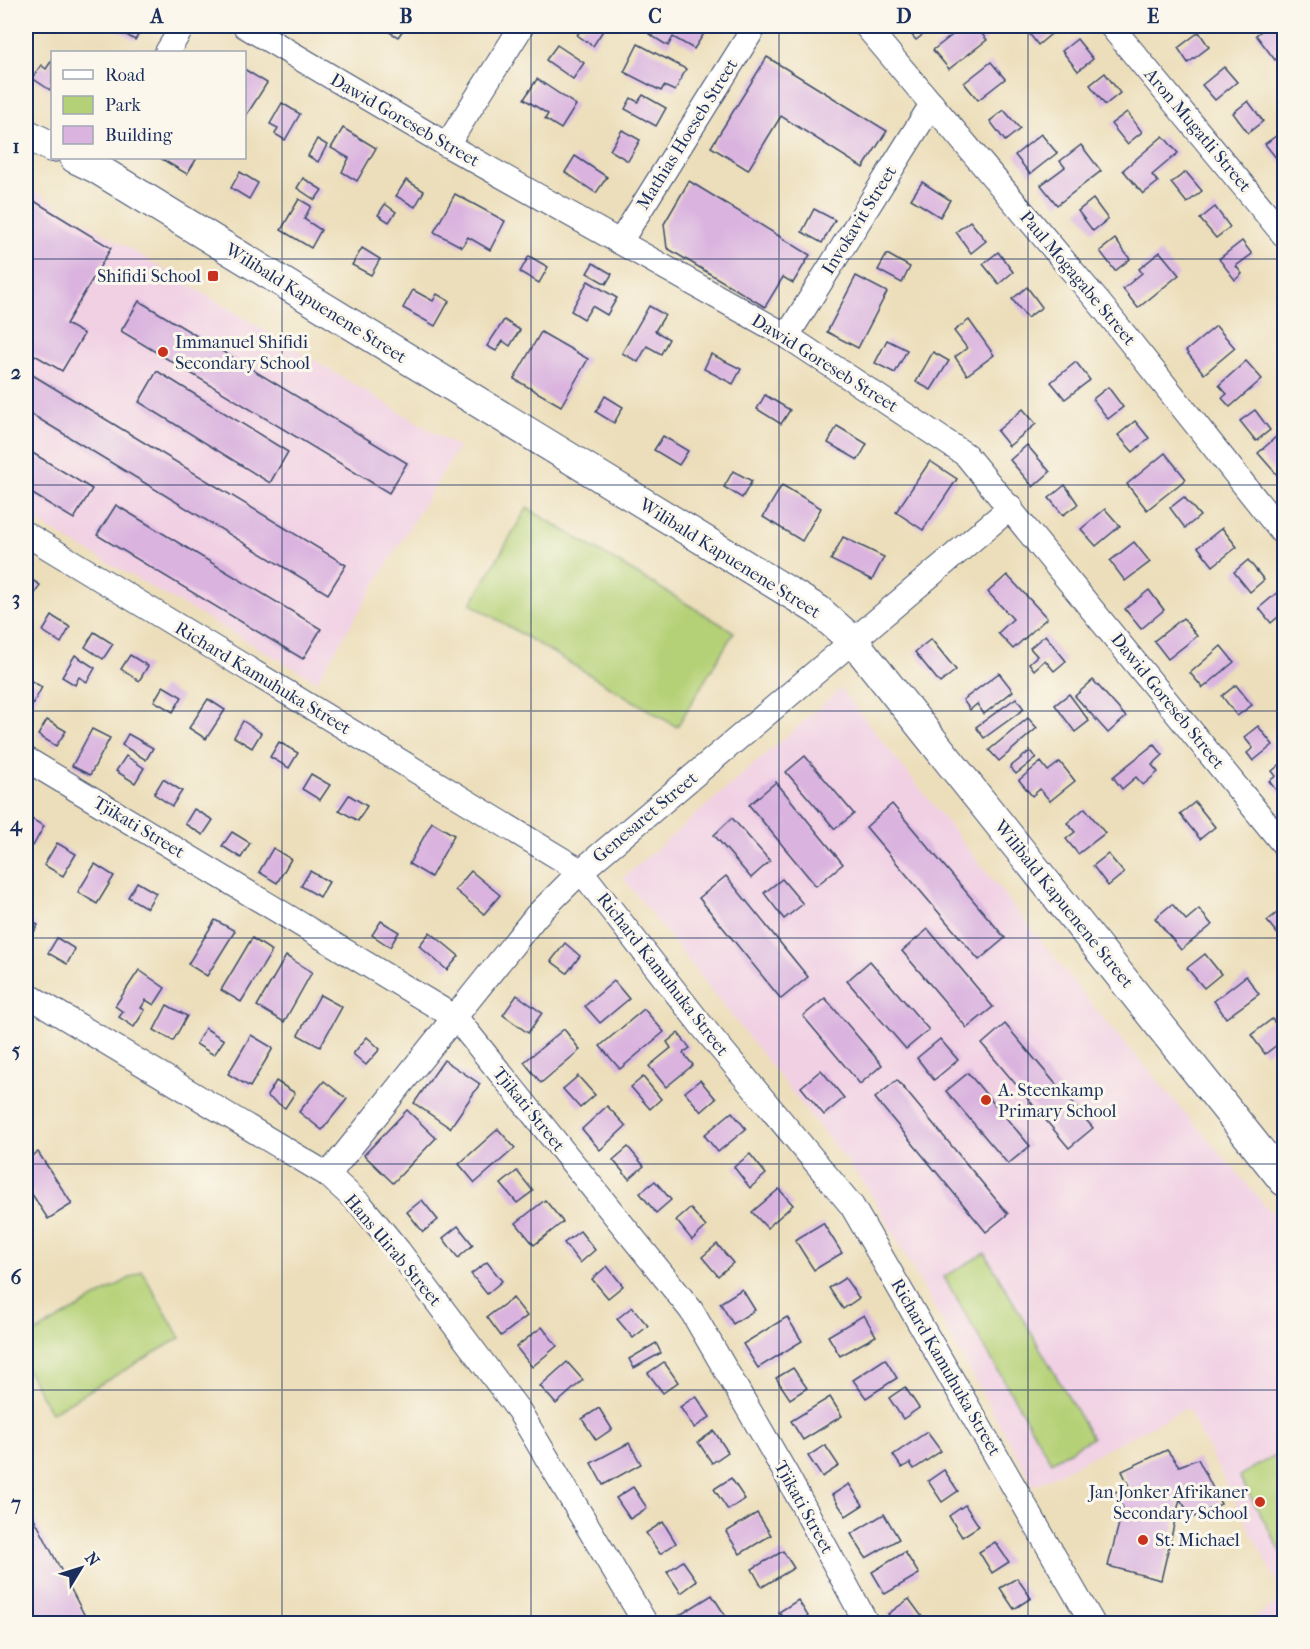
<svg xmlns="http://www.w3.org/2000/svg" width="1310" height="1649" viewBox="0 0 1310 1649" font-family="'IM FELL French Canon',serif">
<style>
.built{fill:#f1d0e4}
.green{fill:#b5d177;stroke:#68806a;stroke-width:1.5}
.building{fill:#dab4df}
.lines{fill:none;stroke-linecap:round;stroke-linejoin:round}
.minor-casing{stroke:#3a496c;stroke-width:26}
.tertiary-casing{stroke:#3a496c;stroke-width:32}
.minor{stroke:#fff;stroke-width:24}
.tertiary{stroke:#fff;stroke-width:30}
.grid{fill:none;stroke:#1b2f5e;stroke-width:1.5;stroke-opacity:0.55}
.poi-dot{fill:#c8321e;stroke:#fbf7ec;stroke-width:2}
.labels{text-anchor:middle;stroke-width:6;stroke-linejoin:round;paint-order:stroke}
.street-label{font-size:18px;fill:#1b2f5e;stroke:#fbf7ec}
.poi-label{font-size:18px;fill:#1b2f5e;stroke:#fbf7ec;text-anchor:start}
.neatline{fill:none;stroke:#1b2f5e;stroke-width:2}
.grid-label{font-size:20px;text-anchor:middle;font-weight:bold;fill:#1b2f5e}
</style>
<rect width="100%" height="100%" fill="#fbf7ec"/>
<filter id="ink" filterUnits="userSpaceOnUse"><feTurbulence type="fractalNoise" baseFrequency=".0167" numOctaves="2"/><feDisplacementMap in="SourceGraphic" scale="12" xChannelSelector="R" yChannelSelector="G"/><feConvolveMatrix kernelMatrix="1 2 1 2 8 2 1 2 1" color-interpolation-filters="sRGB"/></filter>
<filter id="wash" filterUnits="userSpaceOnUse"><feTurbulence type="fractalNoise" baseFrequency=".008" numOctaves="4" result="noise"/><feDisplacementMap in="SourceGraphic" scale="24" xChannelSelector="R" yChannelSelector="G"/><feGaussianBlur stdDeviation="1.35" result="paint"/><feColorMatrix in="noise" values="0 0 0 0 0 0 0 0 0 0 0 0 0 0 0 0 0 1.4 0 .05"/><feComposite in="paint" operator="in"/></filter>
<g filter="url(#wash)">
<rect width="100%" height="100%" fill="#ecdeba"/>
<g class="built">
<polygon points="26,186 458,447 317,681 26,516"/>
<polygon points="841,689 1096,1010 1284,1227 1284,1596 1187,1408 1034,1486 869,1190 623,878"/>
<polygon points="1284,1599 1284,1623 1246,1623"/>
</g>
<g class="green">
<polygon points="527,508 734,632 677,727 471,604"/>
<polygon points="985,1253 1092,1438 1051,1462 944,1277"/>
<polygon points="142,1271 180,1338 51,1413 26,1368 26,1338"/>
<polygon points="1284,1450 1284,1557 1239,1476"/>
</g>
<g id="blocks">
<g class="building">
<polygon points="118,26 144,26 135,40 116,29"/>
<polygon points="379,26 406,26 398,37"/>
<polygon points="584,26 606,26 593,46 577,35"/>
<polygon points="654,26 709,26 694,49 673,37 668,46 649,34"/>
<polygon points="904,26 934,26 916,40"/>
<polygon points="964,26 975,26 987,40 949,69 933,50"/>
<polygon points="1028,26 1052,26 1056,30 1038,45 1025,28"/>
<polygon points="1268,26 1284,26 1284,52 1275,60 1256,35"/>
<polygon points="1199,32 1209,47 1188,63 1178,48"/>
<polygon points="1077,39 1093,59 1078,71 1062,51"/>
<polygon points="638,44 686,69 675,91 664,86 661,91 624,72"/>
<polygon points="557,45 584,63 573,79 546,60"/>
<polygon points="767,57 887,131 863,168 781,116 748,170 711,147"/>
<polygon points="52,60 52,86 50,90 32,78 41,65 46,69"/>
<polygon points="991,62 1005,79 978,100 964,83"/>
<polygon points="1224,67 1237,82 1215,100 1202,85"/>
<polygon points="244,69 267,83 244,119"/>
<polygon points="1105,73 1120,93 1105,105 1090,85"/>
<polygon points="537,79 576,105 561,129 545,119 548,114 524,99"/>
<polygon points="643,95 666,108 656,126 625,109 631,98 638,102"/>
<polygon points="1248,101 1263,121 1248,133 1233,113"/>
<polygon points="282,103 300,114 285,140 275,134 278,128 270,124"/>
<polygon points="1004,110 1020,129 1005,141 990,121"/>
<polygon points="1127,112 1142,132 1127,144 1111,124"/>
<polygon points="343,128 376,148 357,181 342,172 349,158 331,148"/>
<polygon points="622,130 640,140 628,161 610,150"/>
<polygon points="1280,133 1284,139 1284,162 1281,164 1265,144"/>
<polygon points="1041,134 1057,153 1030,174 1015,155"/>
<polygon points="1163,136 1178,153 1152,175 1158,182 1143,194 1123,170"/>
<polygon points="317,139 327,145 318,162 308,156"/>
<polygon points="1081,145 1101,171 1057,205 1041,185 1065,167 1060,161"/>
<polygon points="575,156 607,177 596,193 565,172"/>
<polygon points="160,158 197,158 187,174"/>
<polygon points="240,172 258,183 249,199 231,188"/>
<polygon points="1186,172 1202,191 1187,203 1171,183"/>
<polygon points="303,178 322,190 315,200 297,188"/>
<polygon points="406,180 424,191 415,207 396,196"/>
<polygon points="689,181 810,255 793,283 783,277 765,307 667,248 664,224"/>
<polygon points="922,182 950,200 940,217 911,199"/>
<polygon points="455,194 505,221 490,250 468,237 462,247 434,232"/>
<polygon points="26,196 111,248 66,324 84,334 62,371 26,350"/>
<polygon points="299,199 311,206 304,219 321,230 311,248 281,230"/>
<polygon points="1093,199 1108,219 1093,231 1078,211"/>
<polygon points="385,204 396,212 389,222 378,215"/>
<polygon points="1215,207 1230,227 1216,238 1200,219"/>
<polygon points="814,209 835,220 822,243 802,232"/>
<polygon points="970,221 986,241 971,253 956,232"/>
<polygon points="1115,239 1130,259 1115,271 1100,251"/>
<polygon points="1242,241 1252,254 1236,266 1242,274 1235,280 1219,259"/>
<polygon points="362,248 380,259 371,275 352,265"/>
<polygon points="998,252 1013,272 999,284 983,264"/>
<polygon points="1160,252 1179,275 1138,308 1123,289 1142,273 1139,269"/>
<polygon points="887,254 910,267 902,283 878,270"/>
<polygon points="529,256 548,267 539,283 520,272"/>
<polygon points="593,263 612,274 606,284 587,273"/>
<polygon points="856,276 887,292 858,348 827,332"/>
<polygon points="588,281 617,298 607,315 592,306 584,319 571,311"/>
<polygon points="1027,287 1042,307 1027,318 1012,299"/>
<polygon points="413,290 433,301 437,294 449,301 435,326 403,308"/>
<polygon points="139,301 407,463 389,493 121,331"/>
<polygon points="649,306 665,315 655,331 669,339 661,354 647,346 638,362 622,353"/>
<polygon points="504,320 520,330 510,346 503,341 496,351 487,346"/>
<polygon points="969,320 994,355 967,375 955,357 967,348 954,331"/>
<polygon points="1216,326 1235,348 1204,374 1186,351"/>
<polygon points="541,332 588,359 561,406 514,379"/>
<polygon points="887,340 907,350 895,373 875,363"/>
<polygon points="933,352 949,361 931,390 916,382"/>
<polygon points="711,354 741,369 733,384 704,369"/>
<polygon points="1246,361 1262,379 1230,407 1222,398 1227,394 1219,385"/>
<polygon points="1076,362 1090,380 1065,399 1051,382"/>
<polygon points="26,371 346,565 328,594 26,411"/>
<polygon points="157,371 288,452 270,483 139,402"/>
<polygon points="1108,387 1123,407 1108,419 1093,399"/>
<polygon points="765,395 790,410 781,424 757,409"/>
<polygon points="605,396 623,407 614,423 596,412"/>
<polygon points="1023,409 1036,424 1009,446 997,431"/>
<polygon points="1255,410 1270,430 1256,441 1240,421"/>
<polygon points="1135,421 1149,438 1133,452 1118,435"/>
<polygon points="837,426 867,444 858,460 828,443"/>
<polygon points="1284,430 1284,470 1278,476 1258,453"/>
<polygon points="663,436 688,451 679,465 654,450"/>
<polygon points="1027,445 1050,472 1033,487 1010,460"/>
<polygon points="26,449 92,489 74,519 26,490"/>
<polygon points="1165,453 1186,479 1147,510 1127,484"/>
<polygon points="930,461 957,479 923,530 896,512"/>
<polygon points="733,471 752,481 742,498 724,487"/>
<polygon points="782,485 821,508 802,541 763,517"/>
<polygon points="1065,485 1078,504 1063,515 1049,498"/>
<polygon points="1184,497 1200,516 1185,528 1170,508"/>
<polygon points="116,505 321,629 303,659 97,535"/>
<polygon points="1105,509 1120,526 1096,546 1081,529"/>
<polygon points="1222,528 1237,547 1213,566 1198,547"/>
<polygon points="843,537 884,557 872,580 831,560"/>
<polygon points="1134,542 1150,562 1125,581 1110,561"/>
<polygon points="1248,560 1264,580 1250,592 1234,572"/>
<polygon points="1007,575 1047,618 1013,649 998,633 1013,619 988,592"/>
<polygon points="26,576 40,585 26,609"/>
<polygon points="1149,590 1164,610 1141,629 1125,609"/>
<polygon points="1279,591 1284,597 1284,612 1271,623 1259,608"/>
<polygon points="52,616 70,627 61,643 43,631"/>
<polygon points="1183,618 1197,636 1168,659 1154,641"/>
<polygon points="94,632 113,644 103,659 85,647"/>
<polygon points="1045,635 1066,661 1054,671 1045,660 1034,670 1029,663 1037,656 1030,648"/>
<polygon points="931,639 956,670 940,683 915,652"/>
<polygon points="1221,646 1234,662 1203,688 1190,673"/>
<polygon points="75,655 95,668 87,682 79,677 75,685 62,677"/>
<polygon points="130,655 148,666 139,681 121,669"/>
<polygon points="999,673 1013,691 984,714 977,704 970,710 963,700"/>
<polygon points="26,678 42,687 26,717"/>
<polygon points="1093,680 1126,717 1108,733 1075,696"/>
<polygon points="1236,685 1252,705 1237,716 1222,696"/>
<polygon points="163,686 182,697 173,712 154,701"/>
<polygon points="1069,694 1089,721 1075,732 1055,705"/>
<polygon points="1016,698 1024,709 984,738 976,727"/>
<polygon points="208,699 225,710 206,739 189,728"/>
<polygon points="1028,718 1037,728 999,761 989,750"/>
<polygon points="47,720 66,731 56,746 38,735"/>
<polygon points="243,721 261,733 252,748 234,737"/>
<polygon points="1258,726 1273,745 1253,761 1247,753 1253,748 1244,737"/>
<polygon points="92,729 110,738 90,775 72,766"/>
<polygon points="128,734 153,748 146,760 122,745"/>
<polygon points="279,742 298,753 289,768 270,757"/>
<polygon points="1154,744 1163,755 1152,765 1158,772 1143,785 1136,777 1122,789 1113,777"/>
<polygon points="1030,751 1036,758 1016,774 1010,767"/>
<polygon points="126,756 144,768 135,783 116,771"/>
<polygon points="805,756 854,814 835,829 786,772"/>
<polygon points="1284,761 1284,790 1279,794 1269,781 1276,776 1272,771"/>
<polygon points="1041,762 1048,771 1060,762 1075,781 1050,801 1040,789 1032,796 1019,780"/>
<polygon points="311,774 330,785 320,800 302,789"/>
<polygon points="163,779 182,791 172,806 154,794"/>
<polygon points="776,782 843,864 816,886 749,805"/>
<polygon points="349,795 367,806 358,821 339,810"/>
<polygon points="1195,802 1215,827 1200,839 1180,814"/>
<polygon points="892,804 1005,938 979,960 866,827"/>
<polygon points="1085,808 1105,833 1078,854 1066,839 1075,832 1067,823"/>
<polygon points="194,809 213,820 203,835 185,824"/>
<polygon points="26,816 44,826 33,846 26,842"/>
<polygon points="732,818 770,861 751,878 714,835"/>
<polygon points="432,822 454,835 431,877 409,864"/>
<polygon points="232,832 250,843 241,858 222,846"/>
<polygon points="57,843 76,854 63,876 44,865"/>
<polygon points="273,848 291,859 277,883 259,872"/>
<polygon points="1108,854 1124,873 1108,886 1093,866"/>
<polygon points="95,864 114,876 97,904 78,892"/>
<polygon points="310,871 329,882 320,897 301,886"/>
<polygon points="471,871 500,895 484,914 455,890"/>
<polygon points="726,876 808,977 781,999 699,898"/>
<polygon points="782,879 803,904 784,919 764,893"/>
<polygon points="137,882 156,893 147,908 128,897"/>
<polygon points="1172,904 1186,920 1199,909 1212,925 1181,950 1155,918"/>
<polygon points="1282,909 1284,912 1284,942 1267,921"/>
<polygon points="26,918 38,925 26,946"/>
<polygon points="215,920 235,931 207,976 188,964"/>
<polygon points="381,921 399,932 390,947 372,935"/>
<polygon points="928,929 993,1007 967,1028 902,951"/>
<polygon points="430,932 459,956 447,970 419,946"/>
<polygon points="57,938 75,949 67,964 48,953"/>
<polygon points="252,938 272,951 241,1002 221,990"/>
<polygon points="565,943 580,956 567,973 551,961"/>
<polygon points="1205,954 1221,974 1204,988 1187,968"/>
<polygon points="286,956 312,972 284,1022 257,1006"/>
<polygon points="870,961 929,1030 906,1049 847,981"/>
<polygon points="139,970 165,988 154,1005 146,1000 141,1008 145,1010 134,1027 119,1017 123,1012 115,1006"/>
<polygon points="1246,976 1259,994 1226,1018 1214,1001"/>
<polygon points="614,981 629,999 600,1023 585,1006"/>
<polygon points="320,995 342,1007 320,1047 298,1035"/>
<polygon points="517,995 542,1013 528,1033 503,1015"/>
<polygon points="825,998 882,1065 860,1084 803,1016"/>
<polygon points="167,1005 187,1016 173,1041 154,1030"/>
<polygon points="644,1009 664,1032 620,1069 600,1046"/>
<polygon points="1272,1019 1284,1035 1284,1054 1277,1045 1265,1054 1251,1035"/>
<polygon points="1005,1024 1093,1128 1069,1148 982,1044"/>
<polygon points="205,1028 224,1040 214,1055 196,1044"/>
<polygon points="564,1029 580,1050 541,1083 524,1062"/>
<polygon points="678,1033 690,1048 683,1053 693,1065 666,1087 649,1066 671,1048 667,1042"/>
<polygon points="251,1035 273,1048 250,1087 228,1074"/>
<polygon points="367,1037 380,1049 366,1065 353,1054"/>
<polygon points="940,1039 958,1060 934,1080 917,1058"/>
<polygon points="444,1060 480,1084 450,1128 414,1103"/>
<polygon points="821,1070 844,1098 824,1115 801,1087"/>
<polygon points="968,1073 1030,1146 1008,1164 946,1091"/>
<polygon points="578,1076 595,1095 580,1108 563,1089"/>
<polygon points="643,1077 661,1099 650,1109 631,1087"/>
<polygon points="700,1080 716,1099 701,1112 685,1092"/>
<polygon points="897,1080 1008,1214 986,1232 875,1098"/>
<polygon points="276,1081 295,1093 285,1108 267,1096"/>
<polygon points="324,1081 347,1099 322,1130 299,1112"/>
<polygon points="607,1106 626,1126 600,1150 582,1129"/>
<polygon points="407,1110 436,1138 393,1183 364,1155"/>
<polygon points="732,1112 746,1129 718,1152 704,1135"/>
<polygon points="498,1129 515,1148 475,1183 459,1164"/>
<polygon points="628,1147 644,1166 629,1179 613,1160"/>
<polygon points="38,1152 72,1204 48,1219 30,1191 26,1193 26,1160"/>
<polygon points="750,1154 766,1174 750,1188 734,1167"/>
<polygon points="517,1171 533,1191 517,1203 501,1184"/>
<polygon points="655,1181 671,1200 656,1213 640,1193"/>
<polygon points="779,1189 793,1205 767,1228 752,1212"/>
<polygon points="422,1200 438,1220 423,1232 407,1212"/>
<polygon points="545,1200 563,1222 534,1245 516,1223"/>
<polygon points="690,1208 706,1227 692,1240 676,1220"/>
<polygon points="823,1223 842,1253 814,1270 795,1240"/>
<polygon points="458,1226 473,1245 458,1258 443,1238"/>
<polygon points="580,1231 595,1250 580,1263 564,1243"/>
<polygon points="717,1244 733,1263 718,1276 702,1257"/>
<polygon points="487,1262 502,1281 487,1294 471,1274"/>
<polygon points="607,1266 623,1286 608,1298 592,1279"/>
<polygon points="845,1278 859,1298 843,1309 829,1288"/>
<polygon points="742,1289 755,1310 733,1324 720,1303"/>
<polygon points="513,1298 527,1316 501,1336 487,1317"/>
<polygon points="632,1307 648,1326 633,1338 617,1319"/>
<polygon points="864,1315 876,1336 840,1356 828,1336"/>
<polygon points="787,1317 802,1341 758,1368 743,1344"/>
<polygon points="542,1327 557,1346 532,1367 516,1347"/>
<polygon points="656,1343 661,1353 634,1368 629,1359"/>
<polygon points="885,1359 897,1378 866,1398 853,1380"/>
<polygon points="567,1362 583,1380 556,1404 540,1386"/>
<polygon points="664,1362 678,1382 663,1393 648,1373"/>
<polygon points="793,1368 807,1388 790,1399 776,1378"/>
<polygon points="905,1387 919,1408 903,1419 889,1398"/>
<polygon points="696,1396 710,1417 694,1428 680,1407"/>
<polygon points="830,1397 842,1416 803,1440 791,1421"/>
<polygon points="599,1408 612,1429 596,1440 582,1419"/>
<polygon points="714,1431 728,1452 712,1463 698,1442"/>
<polygon points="927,1432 941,1451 914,1469 910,1463 902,1468 893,1455"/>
<polygon points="629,1443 641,1464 603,1485 591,1463"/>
<polygon points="825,1445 839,1466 822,1477 808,1456"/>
<polygon points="1167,1450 1179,1466 1198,1459 1221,1504 1192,1518 1180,1499 1161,1580 1108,1566 1123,1508 1113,1493 1129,1486 1122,1471"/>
<polygon points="944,1470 958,1491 942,1502 928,1481"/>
<polygon points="731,1478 745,1499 728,1510 714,1489"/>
<polygon points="849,1484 863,1505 846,1516 832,1495"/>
<polygon points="633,1487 647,1508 630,1519 616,1498"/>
<polygon points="965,1505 979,1526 962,1537 949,1516"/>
<polygon points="757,1513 771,1535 740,1554 726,1532"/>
<polygon points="884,1514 899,1539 866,1558 851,1534"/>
<polygon points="34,1518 89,1624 32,1624 26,1610 26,1523"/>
<polygon points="663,1522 676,1543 660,1554 646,1533"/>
<polygon points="995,1542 1009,1562 992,1573 979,1552"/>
<polygon points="783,1551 794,1568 762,1587 752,1569"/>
<polygon points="905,1552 919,1574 885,1594 872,1572"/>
<polygon points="683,1561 697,1581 681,1593 667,1572"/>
<polygon points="1017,1578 1031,1598 1014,1609 1000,1588"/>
<polygon points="712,1595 725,1615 711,1624 679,1624 675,1618"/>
<polygon points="909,1599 923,1618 915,1624 895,1624 888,1614"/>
<polygon points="798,1600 808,1616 796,1624 786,1624 779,1612"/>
</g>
</g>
</g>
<g filter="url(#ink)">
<use href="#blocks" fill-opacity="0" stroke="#3a496c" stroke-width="1.5"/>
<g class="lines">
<defs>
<g id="minor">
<polyline points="245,26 447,145 787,336 966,455 1284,845"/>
<polyline points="866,26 1101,305 1284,535"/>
<polyline points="1111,26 1284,235"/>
<polyline points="167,52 183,26"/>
<polyline points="447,145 522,26"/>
<polyline points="620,242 755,26"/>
<polyline points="787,336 932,104"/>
<polyline points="26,534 581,871 702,1026 852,1206 1093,1624"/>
<polyline points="26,759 456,1018 691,1310 786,1474 867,1624"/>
<polyline points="26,994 328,1175 361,1205 398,1250 519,1411 646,1624"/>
<polyline points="328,1175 536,916 581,871 1011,507"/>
</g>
<g id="tertiary">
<polyline points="26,134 52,147"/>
<polyline points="75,158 96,168 818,610 854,642 1284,1181"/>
</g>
</defs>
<use href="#minor" class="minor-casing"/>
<use href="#tertiary" class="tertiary-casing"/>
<use href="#minor" class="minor"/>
<use href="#tertiary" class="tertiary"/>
</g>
</g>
<path class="grid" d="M282 26V1624M531 26V1624M779 26V1624M1028 26V1624M26 259H1284M26 485H1284M26 711H1284M26 938H1284M26 1164H1284M26 1390H1284"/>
<g class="poi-dot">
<rect x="207" y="270" width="12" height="12" rx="3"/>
<circle cx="163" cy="352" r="6"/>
<circle cx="986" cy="1100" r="6"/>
<circle cx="1260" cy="1502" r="6"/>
<circle cx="1143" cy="1540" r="6"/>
</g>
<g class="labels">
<g class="street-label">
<text transform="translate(405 120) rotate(30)" y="6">Dawid Goreseb Street</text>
<text transform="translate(1198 130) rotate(50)" y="6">Aron Mugatli Street</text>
<text transform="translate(687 134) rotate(-58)" y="6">Mathias Hoeseb Street</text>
<text transform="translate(859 220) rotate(-58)" y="6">Invokavit Street</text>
<text transform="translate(1078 278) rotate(50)" y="6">Paul Mogagabe Street</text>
<text transform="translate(316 303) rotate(32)" y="6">Wilibald Kapuenene Street</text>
<text transform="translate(825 363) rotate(32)" y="6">Dawid Goreseb Street</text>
<text transform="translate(730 558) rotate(32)" y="6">Wilibald Kapuenene Street</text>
<text transform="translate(263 678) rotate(31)" y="6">Richard Kamuhuka Street</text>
<text transform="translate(1168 701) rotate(51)" y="6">Dawid Goreseb Street</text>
<text transform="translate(645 817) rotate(-40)" y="6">Genesaret Street</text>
<text transform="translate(139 827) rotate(31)" y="6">Tjikati Street</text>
<text transform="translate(1064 904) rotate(51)" y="6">Wilibald Kapuenene Street</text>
<text transform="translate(663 974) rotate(52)" y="6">Richard Kamuhuka Street</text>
<text transform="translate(529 1109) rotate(51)" y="6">Tjikati Street</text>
<text transform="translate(393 1250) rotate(50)" y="6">Hans Uirab Street</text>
<text transform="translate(946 1367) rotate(60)" y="6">Richard Kamuhuka Street</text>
<text transform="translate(804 1507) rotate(61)" y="6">Tjikati Street</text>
</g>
<g class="poi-label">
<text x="201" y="282" text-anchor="end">Shifidi School</text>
<text x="175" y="348">Immanuel Shifidi<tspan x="175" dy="21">Secondary School</tspan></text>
<text x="998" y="1096">A. Steenkamp<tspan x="998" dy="21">Primary School</tspan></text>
<text x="1248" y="1498" text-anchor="end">Jan Jonker Afrikaner<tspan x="1248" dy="21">Secondary School</tspan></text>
<text x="1155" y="1546">St. Michael</text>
</g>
</g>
<rect width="1310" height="1649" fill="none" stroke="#fbf7ec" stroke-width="66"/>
<rect x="51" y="51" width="195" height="108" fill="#fbf7ec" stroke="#a1a7b3" stroke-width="1.5"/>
<rect x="63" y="70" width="30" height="9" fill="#ffffff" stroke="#a1a7b3" stroke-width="1.5"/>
<text x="105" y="81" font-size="18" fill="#1b2f5e">Road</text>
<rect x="63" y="96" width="30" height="18" fill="#b5d177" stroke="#a1a7b3" stroke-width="1.5"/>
<text x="105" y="111" font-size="18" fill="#1b2f5e">Park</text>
<rect x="63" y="126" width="30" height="18" fill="#dab4df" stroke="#a1a7b3" stroke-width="1.5"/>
<text x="105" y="141" font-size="18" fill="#1b2f5e">Building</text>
<g transform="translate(81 1568) rotate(52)" stroke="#fbf7ec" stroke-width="4.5" paint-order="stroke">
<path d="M0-4.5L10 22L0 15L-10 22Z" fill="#1b2f5e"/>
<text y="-9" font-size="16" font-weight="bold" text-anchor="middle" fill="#1b2f5e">N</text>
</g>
<rect x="33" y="33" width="1244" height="1583" class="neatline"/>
<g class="grid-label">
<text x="157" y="23">A</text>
<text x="406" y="23">B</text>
<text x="655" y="23">C</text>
<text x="904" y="23">D</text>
<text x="1153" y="23">E</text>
<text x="16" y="153">1</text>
<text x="16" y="379">2</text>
<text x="16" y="605">3</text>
<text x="16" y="831">4</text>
<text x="16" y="1057">5</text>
<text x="16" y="1284">6</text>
<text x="16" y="1510">7</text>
</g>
</svg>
